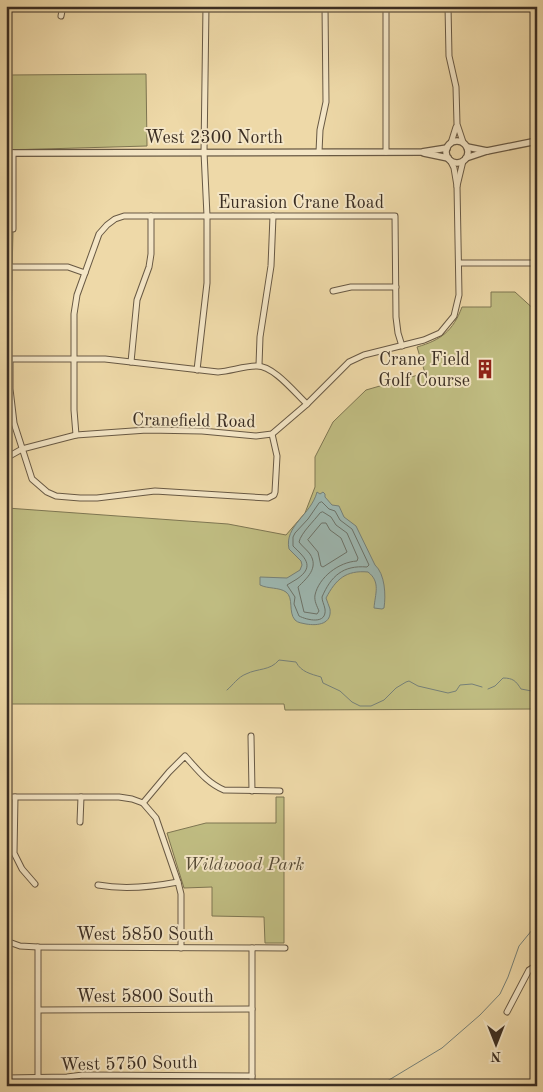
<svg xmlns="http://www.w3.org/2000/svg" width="543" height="1092" viewBox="0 0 543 1092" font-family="'Old Standard TT',serif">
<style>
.green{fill:#c0bd82;stroke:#7e7652}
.water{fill:#9db8b2;stroke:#768179}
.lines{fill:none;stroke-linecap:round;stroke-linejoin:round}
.shore{stroke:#6c736a;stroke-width:1}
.stream{stroke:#768179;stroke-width:1}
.minor-casing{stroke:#685944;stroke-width:7}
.tertiary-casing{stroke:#685944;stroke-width:8}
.minor{stroke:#f4e6c6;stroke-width:5}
.tertiary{stroke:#f4e6c6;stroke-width:5.5}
.labels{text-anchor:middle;stroke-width:4;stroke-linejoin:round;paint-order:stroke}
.street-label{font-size:18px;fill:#3b2e23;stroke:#f4e6c6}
.poi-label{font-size:18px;fill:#3b2e23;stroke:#f4e6c6;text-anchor:end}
.park-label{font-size:18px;font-style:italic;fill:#564b36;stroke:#f4e6c6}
</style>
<rect width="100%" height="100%" fill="#eed9a8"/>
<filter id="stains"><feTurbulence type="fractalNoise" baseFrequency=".004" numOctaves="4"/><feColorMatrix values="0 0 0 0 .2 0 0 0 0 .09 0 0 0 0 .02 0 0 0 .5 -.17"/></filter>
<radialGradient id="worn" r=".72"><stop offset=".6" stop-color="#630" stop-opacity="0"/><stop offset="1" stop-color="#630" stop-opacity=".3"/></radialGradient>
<g class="green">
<polygon points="146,74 147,146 8,150 9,75"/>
<polygon points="6,229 13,229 9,414 6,417"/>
<path d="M491 292H515L537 312V709L285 710 284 704H10L7 508 228 524 286 535 305 513 315 487V457L333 422 366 390 425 373 417 347C441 340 453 331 462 307H491Z"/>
<polygon points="276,797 284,797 284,943 265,943 264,917 212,916 212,887 184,888 167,833 206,823 276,823"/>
</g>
<path class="water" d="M317 492 320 494 323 492 325 494V497L332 505 339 506 344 517 356 526 375 565C385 574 386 595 384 608L382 609 374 608C375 594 381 582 368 572 346 570 336 579 326 598 327 602 329 605 330 609 332 624 318 626 306 624 302 623 298 623 295 620 288 612 294 598 286 592 279 587 268 589 260 585V577L287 578 300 570 302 565 301 561 289 549C284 526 311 515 317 492Z"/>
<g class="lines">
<g class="shore">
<path d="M322 502 329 509 335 511 340 520 352 529 369 565 367 567C343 565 331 576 322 597 322 601 324 604 325 609 327 625 307 620 299 616L294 604 295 597 287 585C290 583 294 581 297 579 316 566 304 557 293 546V537L295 533 308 519 319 503Z"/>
<path d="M323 512 331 517 336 525 347 533 358 558 357 561C339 562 319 577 315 595 314 601 317 606 319 611L317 614 304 612 298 587C307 578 319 568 310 554 307 550 302 546 299 542 301 533 314 521 320 513Z"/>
<polygon points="322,523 326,523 330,530 341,538 347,552 323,567 321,566 318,552 308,540"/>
</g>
<g class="stream">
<path d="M488 689 495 686 503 678C513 678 516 681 521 689L537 692"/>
<path d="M227 690C233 685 238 677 246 674 258 668 270 671 279 660L296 662C301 672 311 674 321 677L323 683 340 691 352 702 360 706H371L384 700 396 688 406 682 409 681 418 686 448 693 456 691 460 685 472 684 482 687"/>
<polyline points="379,1086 442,1048 480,1015 500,994 508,977 519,946 537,924"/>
</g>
<defs>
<g id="minor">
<polyline points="448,6 449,56 456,87 457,124 463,142"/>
<polyline points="61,16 63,6"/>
<polyline points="451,143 456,127"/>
<polyline points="319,152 320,130 326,102 325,6"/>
<polyline points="386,152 386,6"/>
<polyline points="13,153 13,229"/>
<polyline points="457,186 463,161"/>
<polyline points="459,263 537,263"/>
<polyline points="6,267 68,267 85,273"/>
<polyline points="333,291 351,287 396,287"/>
<path d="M6 359H105L218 372C231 371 244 366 257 366 274 366 295 393 307 404"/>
<polyline points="10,359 10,389 14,423 32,479 47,492 56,496 80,498 97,498 155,491 268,498 274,495 275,492 277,456 272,434"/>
<polyline points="131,362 137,300 149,267 151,254 151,216"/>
<polyline points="259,365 260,337 271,266 273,216"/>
<polyline points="197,370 207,283 207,216 204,152 206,6"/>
<polyline points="76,435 74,410 74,314 77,295 99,234 107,225 115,219 124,216 395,216 396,317 398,333 402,346"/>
<polyline points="6,458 22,449 76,435 147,430 202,431 256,436 272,434 307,404 349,362 364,355 424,340 440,333 454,316 459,295 457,186 454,168 450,160"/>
<polyline points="251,736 252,791"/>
<polyline points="6,797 119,797 132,799 143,803"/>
<polyline points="15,797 14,853 22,869 35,884"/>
<polyline points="80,822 81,797"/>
<path d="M98 885C125 890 152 887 178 882"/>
<polyline points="6,941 20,946 38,947 285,948"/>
<path d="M181 948V894L178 882 156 818 143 803 169 772 185 756C197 769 207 783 224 790L280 791"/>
<polyline points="39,1010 252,1009"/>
<polyline points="507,1012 529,970 537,965"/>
<polyline points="6,1078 67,1077 83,1075 252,1076"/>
<polyline points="38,1086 38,947"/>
<polyline points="252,1086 252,948"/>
</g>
<g id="tertiary">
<circle cx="457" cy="152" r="11"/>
<polyline points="467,147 487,151 537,141"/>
<polyline points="6,153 422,152 447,148"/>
<polyline points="424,153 448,158"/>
<polyline points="466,158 487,151"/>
</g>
</defs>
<use href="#minor" class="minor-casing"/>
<use href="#tertiary" class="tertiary-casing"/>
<use href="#minor" class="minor"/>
<use href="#tertiary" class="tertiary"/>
</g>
<defs>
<symbol id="building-bare" viewBox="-9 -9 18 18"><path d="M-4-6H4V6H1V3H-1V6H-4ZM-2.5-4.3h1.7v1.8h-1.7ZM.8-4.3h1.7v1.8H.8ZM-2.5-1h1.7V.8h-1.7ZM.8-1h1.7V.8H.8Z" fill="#8f2418" stroke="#f4e6c6" stroke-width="2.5" paint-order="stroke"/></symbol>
</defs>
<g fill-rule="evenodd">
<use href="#building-bare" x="471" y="355" width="28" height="28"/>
</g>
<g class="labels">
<g class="street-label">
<text x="214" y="143">West 2300 North</text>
<text x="301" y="208">Eurasion Crane Road</text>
<text transform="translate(194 420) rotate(1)" y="6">Cranefield Road</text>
<text x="145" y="940">West 5850 South</text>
<text x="145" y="1002">West 5800 South</text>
<text transform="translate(129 1063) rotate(-1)" y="6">West 5750 South</text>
</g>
<g class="poi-label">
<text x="470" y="365">Crane Field<tspan x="470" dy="21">Golf Course</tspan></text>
</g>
<g class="park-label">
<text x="244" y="870">Wildwood Park</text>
</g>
</g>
<rect width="543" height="1092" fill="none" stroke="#eed9a8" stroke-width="25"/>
<rect x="8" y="8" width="528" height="1077" fill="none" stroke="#3b2e23" stroke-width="2.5"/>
<rect x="12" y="12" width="518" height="1067" fill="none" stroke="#3b2e23"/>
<g transform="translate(496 1044) rotate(180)" stroke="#f4e6c6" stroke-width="4" paint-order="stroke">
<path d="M0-4L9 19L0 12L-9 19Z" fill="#3b2e23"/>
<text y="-8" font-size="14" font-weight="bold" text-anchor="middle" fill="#3b2e23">N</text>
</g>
<rect width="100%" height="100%" filter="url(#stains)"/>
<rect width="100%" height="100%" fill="url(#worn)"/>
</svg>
